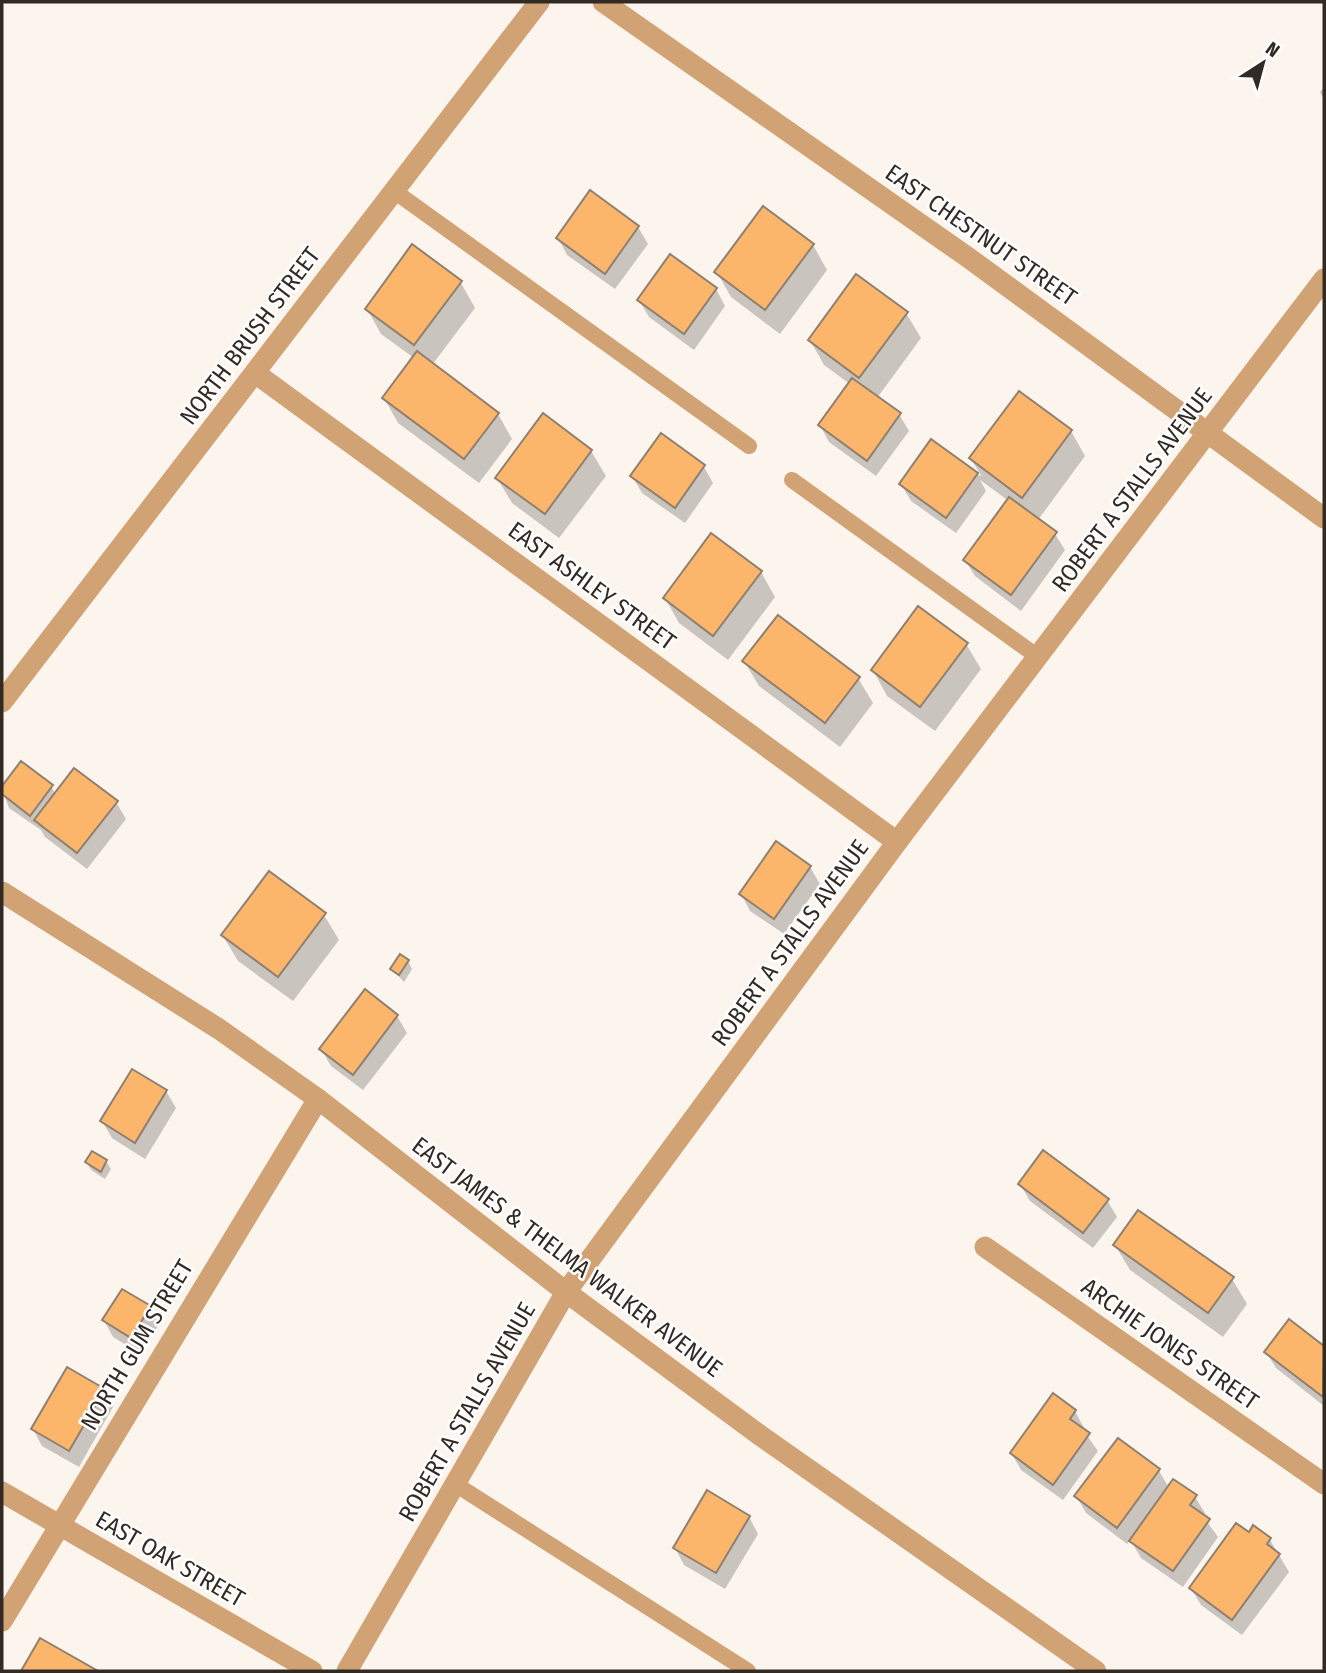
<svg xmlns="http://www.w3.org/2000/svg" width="1326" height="1673" viewBox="0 0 1326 1673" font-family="'Fira Sans Condensed',sans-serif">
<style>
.shadow{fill:#0003}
.building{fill:#fcb66c;stroke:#8f7f6f;stroke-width:2}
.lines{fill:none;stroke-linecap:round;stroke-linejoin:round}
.lane{stroke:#d0a274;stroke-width:16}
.street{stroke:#d0a274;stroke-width:21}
.labels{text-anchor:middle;stroke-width:5;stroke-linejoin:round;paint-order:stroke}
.street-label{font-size:24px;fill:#322b24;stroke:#fff}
</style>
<rect width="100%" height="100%" fill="#fcf5ee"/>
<g class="shadow">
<polygon points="1324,87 1324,100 1320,92"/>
<polygon points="638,227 648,244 615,289 567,255 558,238"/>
<polygon points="813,245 827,270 780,334 731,297 717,272"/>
<polygon points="461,283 475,308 432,365 498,414 512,439 479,483 398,423 384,398 414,358 381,334 367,309"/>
<polygon points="716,289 725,306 694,350 649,317 639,300"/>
<polygon points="906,313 921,338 877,398 899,414 909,431 876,476 829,442 820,425 850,384 824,365 810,340"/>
<polygon points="1071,431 1085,456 1038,520 1055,534 1065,550 1021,611 975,576 965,560 1009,501 980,480 986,491 956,533 911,501 901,484 932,441 982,477 971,459"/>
<polygon points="591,451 606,476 559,538 512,503 497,478"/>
<polygon points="704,467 713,483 685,523 642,493 632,476"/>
<polygon points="761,572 775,597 728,660 679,623 665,598"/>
<polygon points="966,644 981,669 935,731 887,696 873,670"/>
<polygon points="744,661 858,678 873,703 840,747 759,686"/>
<polygon points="21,764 51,787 56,794 116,802 126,819 87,869 45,837 41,830 9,808 2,789"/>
<polygon points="810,867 820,884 784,934 750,911 741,894"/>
<polygon points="324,915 339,940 293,1001 238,961 223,936"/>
<polygon points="408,961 412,969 404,982 392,969"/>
<polygon points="397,1016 407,1033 363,1090 331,1066 321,1049"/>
<polygon points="166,1091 176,1108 145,1159 112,1138 102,1121"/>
<polygon points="106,1161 111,1169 105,1179 91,1170 87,1162"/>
<polygon points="1020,1184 1107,1200 1117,1217 1093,1248 1030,1201"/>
<polygon points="1115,1245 1232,1279 1247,1304 1223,1337 1130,1270"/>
<polygon points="150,1308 159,1324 141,1354 113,1337 104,1320"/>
<polygon points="1290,1321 1324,1348 1324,1406 1276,1368 1266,1352"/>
<polygon points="104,1390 113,1407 79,1467 42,1446 33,1429"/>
<polygon points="1075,1411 1084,1428 1083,1430 1098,1451 1063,1500 1021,1470 1012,1454"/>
<polygon points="1159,1471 1169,1488 1195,1497 1205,1513 1203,1516 1218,1537 1183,1587 1141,1558 1130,1539 1127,1544 1086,1513 1077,1497"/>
<polygon points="749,1517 758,1534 725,1589 684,1565 675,1548"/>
<polygon points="1254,1528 1270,1540 1289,1572 1242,1635 1201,1605 1191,1588"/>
</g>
<g class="building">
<polygon points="590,190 639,226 605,274 556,238"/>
<polygon points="763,206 814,244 765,310 714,272"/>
<polygon points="412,244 462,281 414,345 365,309"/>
<polygon points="670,254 717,288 684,334 637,300"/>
<polygon points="856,274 908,312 859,378 808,340"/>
<polygon points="417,351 499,413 464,459 382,398"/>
<polygon points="852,378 901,413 867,461 818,425"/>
<polygon points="1019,391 1072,430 1022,498 969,458"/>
<polygon points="543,413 592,450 545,514 495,478"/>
<polygon points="661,433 705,465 675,508 630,476"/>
<polygon points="931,439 978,473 946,518 899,484"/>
<polygon points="1009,497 1057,532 1011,595 963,560"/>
<polygon points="711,533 762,571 713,636 663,598"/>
<polygon points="918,606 968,643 920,707 871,670"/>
<polygon points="778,615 860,677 825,723 742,661"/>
<polygon points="21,761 53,785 30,816 2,794 2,786"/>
<polygon points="74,768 118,801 77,853 34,820"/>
<polygon points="776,841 811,866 774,919 739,894"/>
<polygon points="269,871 326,913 278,977 221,935"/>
<polygon points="400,954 409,960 399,975 390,969"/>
<polygon points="365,989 398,1015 353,1075 319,1049"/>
<polygon points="132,1069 167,1090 135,1143 100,1121"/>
<polygon points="1043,1150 1109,1199 1083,1233 1018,1184"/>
<polygon points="92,1151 107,1160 101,1172 85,1162"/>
<polygon points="1138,1210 1234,1277 1208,1313 1113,1245"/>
<polygon points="122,1289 151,1306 131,1338 102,1320"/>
<polygon points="1289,1319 1324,1346 1323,1397 1264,1352"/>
<polygon points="67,1367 105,1389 69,1451 31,1429"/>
<polygon points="1053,1393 1076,1410 1070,1419 1090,1433 1053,1485 1010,1453"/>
<polygon points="1118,1438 1160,1469 1117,1528 1074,1496"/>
<polygon points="1173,1479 1197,1495 1190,1505 1210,1519 1173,1571 1129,1541"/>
<polygon points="707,1490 750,1516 716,1573 673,1548"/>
<polygon points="1236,1523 1249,1532 1253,1525 1271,1538 1267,1544 1280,1554 1232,1620 1189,1588"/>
<polygon points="40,1638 98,1671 21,1671"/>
</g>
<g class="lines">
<g class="lane">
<polyline points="394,191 749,446"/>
<polyline points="792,480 1038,657"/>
<polyline points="455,1484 748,1671"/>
</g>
<g class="street">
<polyline points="603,2 966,256 1324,518"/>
<polyline points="255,373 897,842"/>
<polyline points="2,702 539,2"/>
<polyline points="2,892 219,1029 318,1099 566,1292 761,1436 1096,1671"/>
<polyline points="985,1247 1324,1484"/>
<polyline points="2,1492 312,1671"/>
<polyline points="2,1621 318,1099"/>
<polyline points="347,1671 566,1292 897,842 1324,279"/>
</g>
</g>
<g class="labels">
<g class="street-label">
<text transform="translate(981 235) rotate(35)" y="8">EAST CHESTNUT STREET</text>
<text transform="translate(250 336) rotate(-53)" y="8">NORTH BRUSH STREET</text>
<text transform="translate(1132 490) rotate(-53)" y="8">ROBERT A STALLS AVENUE</text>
<text transform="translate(592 586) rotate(36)" y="8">EAST ASHLEY STREET</text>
<text transform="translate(790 943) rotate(-54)" y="8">ROBERT A STALLS AVENUE</text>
<text transform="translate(567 1257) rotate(37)" y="8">EAST JAMES &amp; THELMA WALKER AVENUE</text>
<text transform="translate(1170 1344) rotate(35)" y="8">ARCHIE JONES STREET</text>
<text transform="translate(137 1345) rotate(-59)" y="8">NORTH GUM STREET</text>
<text transform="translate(467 1412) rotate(-60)" y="8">ROBERT A STALLS AVENUE</text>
<text transform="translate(170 1559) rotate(30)" y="8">EAST OAK STREET</text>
</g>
</g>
<rect width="1326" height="1673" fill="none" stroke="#322b24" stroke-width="7"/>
<g transform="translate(1263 63) rotate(36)" stroke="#ffffff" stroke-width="5" paint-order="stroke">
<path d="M0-5L12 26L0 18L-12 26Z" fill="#322b24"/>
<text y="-10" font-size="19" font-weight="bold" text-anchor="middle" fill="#322b24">N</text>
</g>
</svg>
